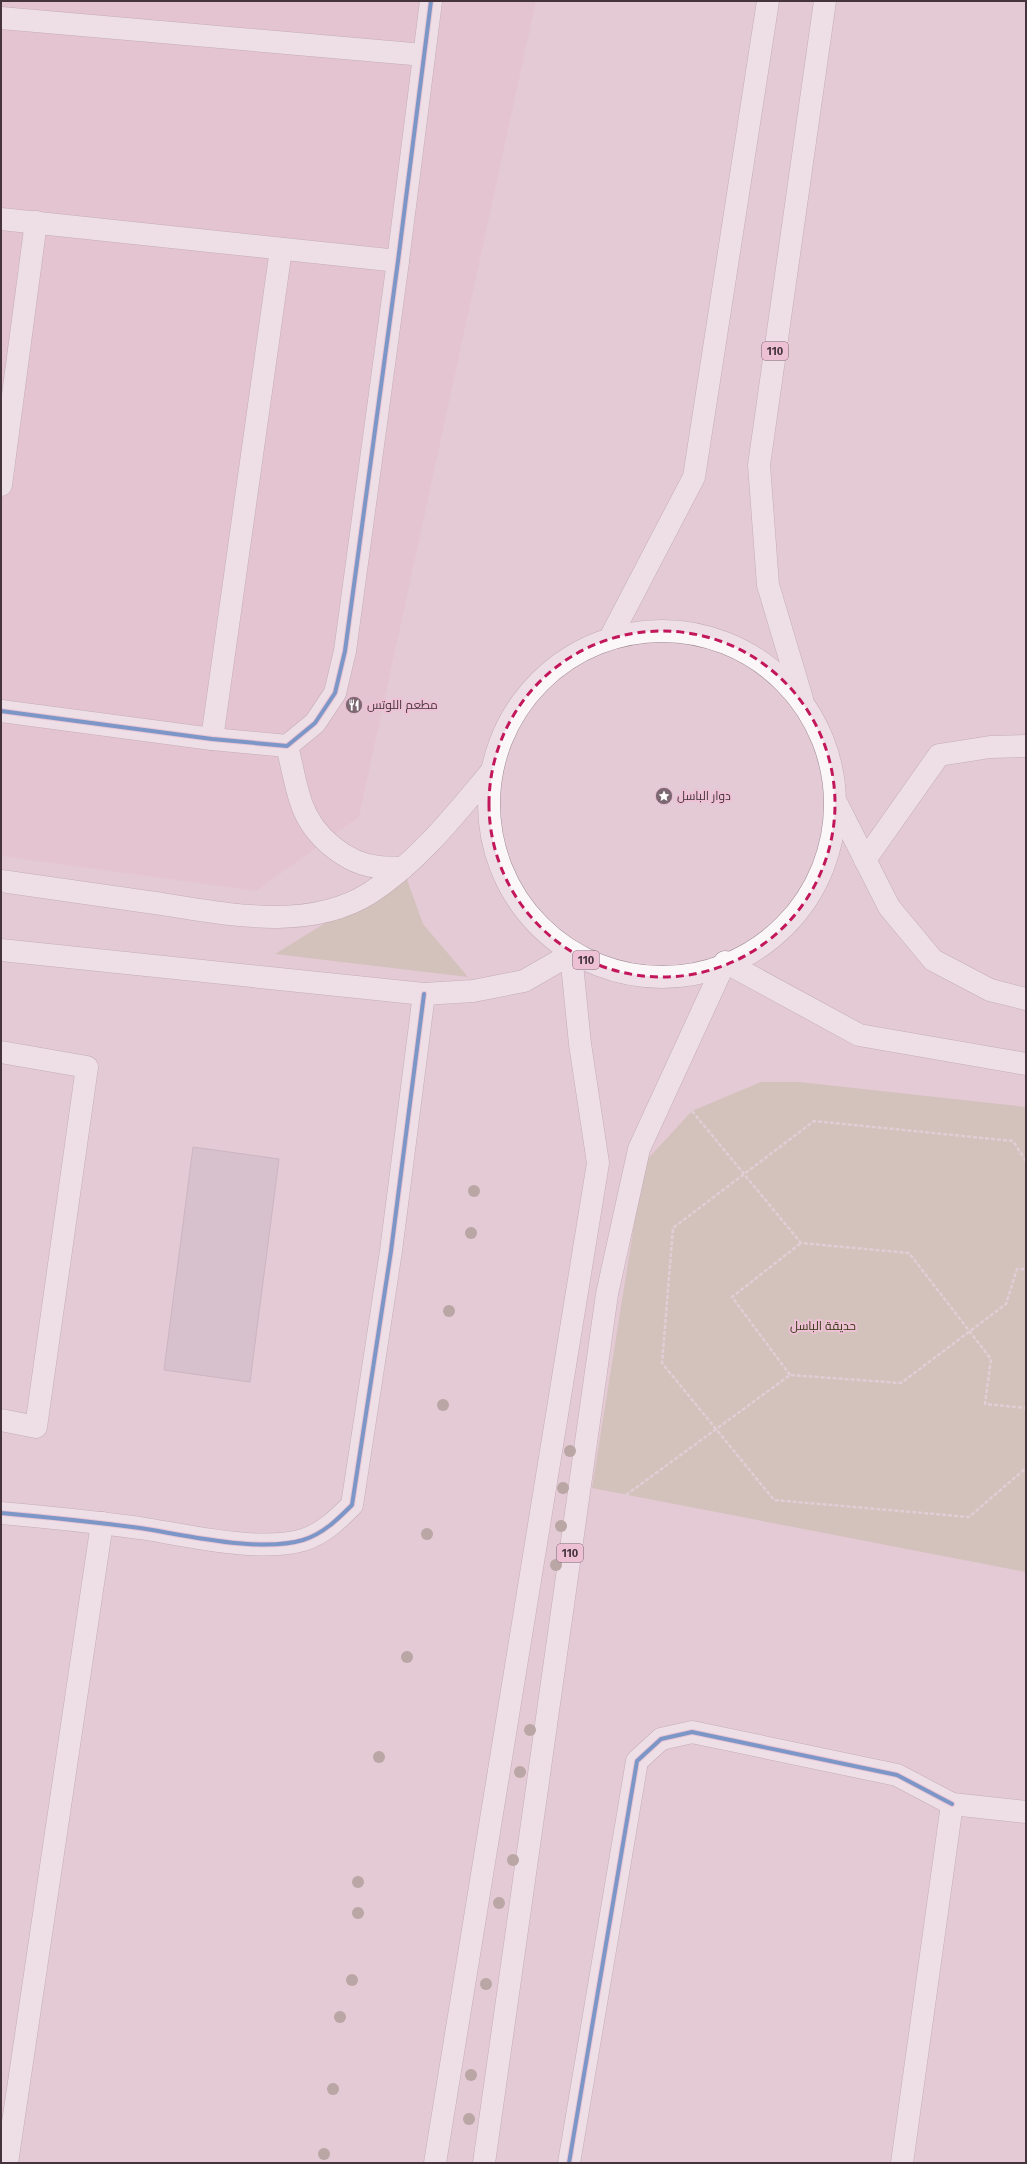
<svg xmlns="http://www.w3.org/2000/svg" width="1027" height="2164" viewBox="0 0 1027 2164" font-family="'Fira Sans',Cairo,sans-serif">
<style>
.built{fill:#e6bdcf}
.green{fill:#bfb59c}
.building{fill:#c8b5c0;stroke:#af9da7}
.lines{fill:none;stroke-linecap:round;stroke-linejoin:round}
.minor-casing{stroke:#9c8991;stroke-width:23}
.major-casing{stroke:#9c8991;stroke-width:23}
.path{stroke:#dbd3d7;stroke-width:2.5;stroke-dasharray:4 2;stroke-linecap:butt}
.minor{stroke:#fbf7f9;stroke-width:22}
.major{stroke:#fbf7f9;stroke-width:22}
.cycleway-casing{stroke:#eec0d4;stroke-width:6}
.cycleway{stroke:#0057b8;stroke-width:4}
.tree{fill:#857a6b}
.marked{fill:none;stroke:#c2185b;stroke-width:3;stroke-dasharray:8 5;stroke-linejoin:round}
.labels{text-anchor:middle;stroke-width:4;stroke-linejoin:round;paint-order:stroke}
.shield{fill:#eec0d4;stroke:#785e6a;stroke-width:1}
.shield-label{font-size:11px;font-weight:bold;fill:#46343c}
.poi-label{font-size:12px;fill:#46343c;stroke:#eec0d4;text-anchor:start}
.park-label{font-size:12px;fill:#373814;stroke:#eec0d4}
</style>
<rect width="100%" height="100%" fill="#e4cad5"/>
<polygon class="built" points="1,1 536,1 359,817 256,891 1,856"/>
<g class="green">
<polygon points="405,874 423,924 468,977 275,954"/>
<polygon points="761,1082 799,1082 1026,1107 1026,1572 592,1488 644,1163 692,1111"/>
</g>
<polygon class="building" points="193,1147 279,1159 250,1382 164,1370"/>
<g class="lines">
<defs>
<g id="minor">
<polyline points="1,18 424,55"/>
<polyline points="1,219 398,261"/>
<polyline points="1,485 36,222"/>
<polyline points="1,711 212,739 287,746 315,723 335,693 345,651 398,261 431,1"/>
<polyline points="212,739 281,249"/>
<path d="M287 746C292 765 295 786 302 805 313 836 346 864 379 867 387 868 395 867 403 868"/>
<polyline points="865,860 939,755 990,747 1026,746"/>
<path d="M1 881C50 888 99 895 148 902 219 912 305 934 370 893 418 862 454 816 490 773"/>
<polyline points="1,950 424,994 473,991 524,981 571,954"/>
<polyline points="1,1052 87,1067 36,1427 1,1420"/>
<path d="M1 1513C47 1517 94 1522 140 1528 185 1535 260 1553 303 1540 323 1534 338 1519 352 1505L391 1251 424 994"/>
<polyline points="7,2163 102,1523"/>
<polyline points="569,2163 637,1761 661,1739 692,1732 897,1775 952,1804"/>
<polyline points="902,2163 952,1804 1026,1812"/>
</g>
<g id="major">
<circle cx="662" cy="804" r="173"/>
<polyline points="610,638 694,477 768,1"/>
<polyline points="802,699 768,585 759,465 825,1"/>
<polyline points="838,806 889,907 933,960 990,990 1026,999"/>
<polyline points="435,2163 598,1163 580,1044 571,954"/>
<polyline points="484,2163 607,1294 639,1149 725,962 859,1035 1026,1064"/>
</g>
</defs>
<use href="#minor" class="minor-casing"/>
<use href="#major" class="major-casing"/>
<g class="path">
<polyline points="692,1111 801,1243 909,1253 991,1359 985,1404 1026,1408"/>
<polyline points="1026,1161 1013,1141 814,1121 673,1228 662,1363 774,1500 969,1517 1026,1468"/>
<polyline points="790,1375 732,1297 801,1243"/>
<polyline points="626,1495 790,1375 901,1383 1006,1304 1017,1269 1026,1269"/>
</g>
<use href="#minor" class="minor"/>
<use href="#major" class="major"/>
<defs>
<g id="cycleway">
<polyline points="1,711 212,739 287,746 315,723 335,693 345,651 398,261 431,1"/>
<path d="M1 1513C47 1517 94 1522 140 1528 185 1535 260 1553 303 1540 323 1534 338 1519 352 1505L391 1251 424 994"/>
<polyline points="569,2163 637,1761 661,1739 692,1732 897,1775 952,1804"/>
</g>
</defs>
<use href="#cycleway" class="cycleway-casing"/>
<use href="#cycleway" class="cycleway"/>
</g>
<g class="tree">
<circle cx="474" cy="1191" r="6"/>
<circle cx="471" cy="1233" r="6"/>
<circle cx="449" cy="1311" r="6"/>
<circle cx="443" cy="1405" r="6"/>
<circle cx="570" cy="1451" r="6"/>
<circle cx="563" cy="1488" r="6"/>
<circle cx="561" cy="1526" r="6"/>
<circle cx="427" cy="1534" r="6"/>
<circle cx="556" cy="1565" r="6"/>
<circle cx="407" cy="1657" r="6"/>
<circle cx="530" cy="1730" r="6"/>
<circle cx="379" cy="1757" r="6"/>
<circle cx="520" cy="1772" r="6"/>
<circle cx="513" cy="1860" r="6"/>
<circle cx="358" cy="1882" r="6"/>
<circle cx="499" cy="1903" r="6"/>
<circle cx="358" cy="1913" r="6"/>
<circle cx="352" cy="1980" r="6"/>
<circle cx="486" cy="1984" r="6"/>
<circle cx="340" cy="2017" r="6"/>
<circle cx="471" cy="2075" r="6"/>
<circle cx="333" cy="2089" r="6"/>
<circle cx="469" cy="2119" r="6"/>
<circle cx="324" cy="2154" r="6"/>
</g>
<path d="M0 0H1027V2164H0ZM489 804a173 173 0 1 1 346 0a173 173 0 1 1-346 0Z" fill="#e4cad5" fill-opacity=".55" fill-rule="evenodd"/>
<path class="marked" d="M489 804a173 173 0 1 1 346 0a173 173 0 1 1-346 0Z"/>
<defs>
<symbol id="restaurant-disc" viewBox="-11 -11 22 22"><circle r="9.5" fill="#7d6872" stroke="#eec0d4"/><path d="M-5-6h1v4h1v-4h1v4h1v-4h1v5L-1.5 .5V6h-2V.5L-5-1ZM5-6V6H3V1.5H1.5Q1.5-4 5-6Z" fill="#fff"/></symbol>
<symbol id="sight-disc" viewBox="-11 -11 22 22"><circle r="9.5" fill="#7d6872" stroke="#eec0d4"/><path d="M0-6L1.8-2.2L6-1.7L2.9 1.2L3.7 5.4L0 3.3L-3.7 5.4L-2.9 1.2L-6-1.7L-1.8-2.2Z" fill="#fff"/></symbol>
</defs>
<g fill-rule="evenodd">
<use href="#restaurant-disc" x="344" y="695" width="20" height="20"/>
<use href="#sight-disc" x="654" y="786" width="20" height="20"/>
</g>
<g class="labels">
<g class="shield">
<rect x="762" y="342" width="26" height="18" rx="3"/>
<rect x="573" y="951" width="26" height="18" rx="3"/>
<rect x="557" y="1544" width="26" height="18" rx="3"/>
</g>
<g class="shield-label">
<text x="775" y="355">110</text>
<text x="586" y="964">110</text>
<text x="570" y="1557">110</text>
</g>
<g class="poi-label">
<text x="367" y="709">مطعم اللوتس</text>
<text x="677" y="800">دوار الباسل</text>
</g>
<g class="park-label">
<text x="823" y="1330">حديقة الباسل</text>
</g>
</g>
<rect width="1027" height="2164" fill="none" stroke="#46343c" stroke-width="4"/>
</svg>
